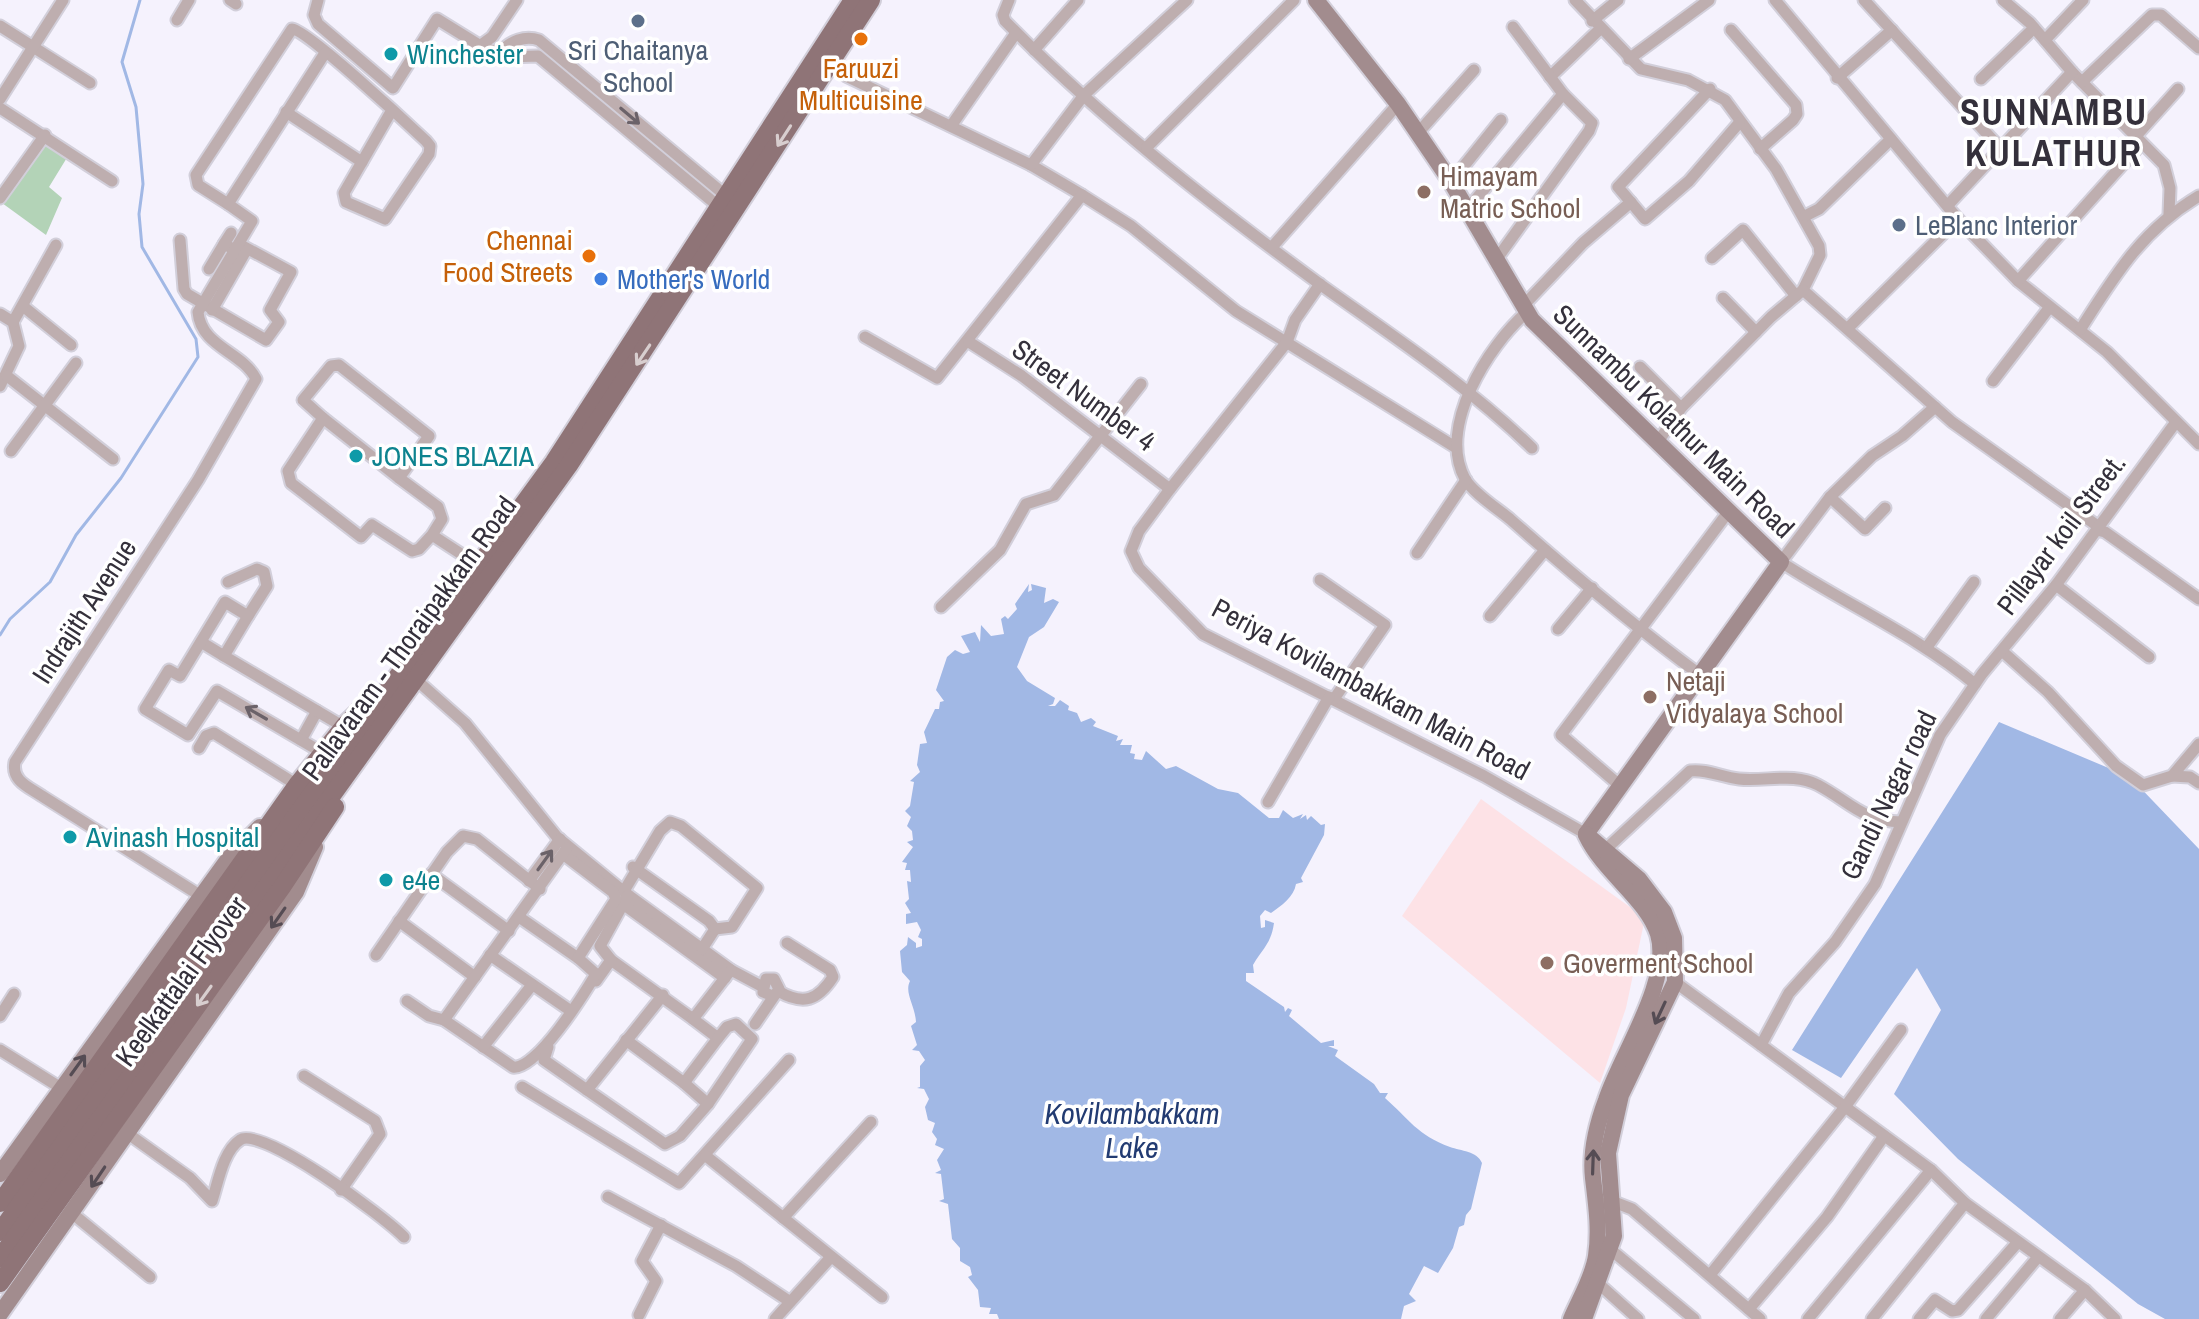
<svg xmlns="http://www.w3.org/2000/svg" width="2199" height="1319" viewBox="0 0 2199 1319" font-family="'Archivo Narrow',sans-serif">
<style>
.education{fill:#fde2e6}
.green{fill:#b3d3b7}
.water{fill:#a1b8e5}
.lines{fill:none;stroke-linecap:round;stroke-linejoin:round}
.stream{stroke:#a1b8e5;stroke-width:3}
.street-casing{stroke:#d2cfda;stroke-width:15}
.secondary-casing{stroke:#d2cfda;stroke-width:20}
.primary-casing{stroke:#d2cfda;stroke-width:22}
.street{stroke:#beaeaf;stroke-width:11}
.secondary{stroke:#a28c8e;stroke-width:16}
.primary{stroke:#8f7477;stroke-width:18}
.oneway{stroke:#6b6269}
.oneway2{stroke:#d8cecf}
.oneway3{stroke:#554c54}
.service-dot{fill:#5c6f8a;stroke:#fff;stroke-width:3}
.food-dot{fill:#e8710a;stroke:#fff;stroke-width:3}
.culture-dot{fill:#0f9aa8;stroke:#fff;stroke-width:3}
.education-dot{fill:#8d6e63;stroke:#fff;stroke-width:3}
.shop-dot{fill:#3f7fe0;stroke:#fff;stroke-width:3}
.labels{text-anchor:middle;stroke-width:7;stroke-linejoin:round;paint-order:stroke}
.service-label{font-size:28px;fill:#4e5e75;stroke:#fff}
.culture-label{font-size:28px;fill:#0d838f;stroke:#fff;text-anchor:start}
.food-label{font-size:28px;fill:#c56008;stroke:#fff}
.education-label{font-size:28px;fill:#785e54;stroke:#fff;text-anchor:start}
.shop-label{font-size:28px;fill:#366cbe;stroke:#fff;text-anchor:start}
.street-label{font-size:28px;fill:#34303b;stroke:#fff}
.water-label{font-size:30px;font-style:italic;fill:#223b72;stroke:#fff}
.district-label{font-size:36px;font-weight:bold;letter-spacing:2px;fill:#34303b;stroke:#fff}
</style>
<rect width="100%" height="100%" fill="#f5f2fd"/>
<polygon class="education" points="1481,799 1645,918 1626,1008 1600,1083 1402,916"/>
<polygon class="green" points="46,142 68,156 49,187 62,198 46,235 2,203"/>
<g class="water">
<path d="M1029 584 1028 592 1032 590 1031 584 1046 588 1044 603 1053 599 1059 602 1044 627 1029 637 1017 667 1027 681 1055 698 1053 704 1048 706H1055L1060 700 1069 706 1068 710 1077 713 1081 722 1091 718 1096 722 1093 726 1118 736 1116 741 1123 739 1120 745H1132L1130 753 1135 754 1134 759 1142 760 1146 751 1166 769 1176 766 1218 789 1238 793 1269 818H1279L1283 810 1293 818 1303 814 1300 819 1306 815 1307 820 1311 816 1321 825 1325 824 1324 835 1301 878 1303 882 1296 884C1294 897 1281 906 1271 913L1265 910 1260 916 1261 928 1265 927V920L1274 923C1271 944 1263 948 1253 965L1254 973H1246V981L1284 1007 1285 1012 1288 1008 1292 1010 1289 1016 1321 1043 1334 1040V1046H1328L1338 1050 1335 1056 1374 1084 1380 1093H1388L1385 1098C1409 1119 1417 1135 1450 1147 1461 1151 1477 1151 1482 1163L1471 1209 1466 1215 1464 1225 1459 1227 1453 1248 1438 1273 1424 1266 1409 1294 1416 1301 1404 1306 1401 1319H999L997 1314H989L991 1308 980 1307 978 1290 968 1277 972 1275 970 1267 960 1261V1248L952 1239 948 1204 939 1201 944 1199 941 1174 935 1173 941 1170 937 1160 944 1149 935 1145 937 1139 932 1132 935 1123 928 1120 925 1107 929 1099 924 1089 917 1088 920 1087V1066L925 1060 919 1051 912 1050 917 1045 911 1026 916 1022C915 1005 904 993 910 981L902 972 900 951 907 945 908 937 916 943V948L922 946V939L918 937 921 930 917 922 906 924V914L911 913 905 903 909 899 907 881 911 882 910 870H905L907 863 902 862 913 847 907 842 913 840 912 831 907 826 911 817 905 811 910 806 914 782 910 781 920 772 917 765 920 744 927 743 924 732 935 709H939L940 702 944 701 936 690 947 657 955 650 963 654 970 652 961 636 975 632 980 642 981 625 991 636 1004 634 1001 619 1005 616 1008 619 1017 609 1015 604Z"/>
<polygon points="1999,722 2130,777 2199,849 2199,1319 2165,1319 2138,1304 1958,1159 1894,1094 1941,1010 1917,968 1841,1078 1792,1050"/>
</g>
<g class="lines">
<polyline class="stream" points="0,635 10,619 50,582 76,535 121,478 198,357 196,339 142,247 139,214 143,184 136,107 122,62 140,0"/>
<defs>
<g id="street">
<polyline points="230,0 236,4"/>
<polyline points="318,0 314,15 318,24 393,88 437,19 479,45 507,57 538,56 718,206"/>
<path d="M1009 0 1003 15 1005 21C1100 118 1212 205 1321 285 1394 337 1467 385 1532 448"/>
<polyline points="1575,0 1641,69 1688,80 1725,100 1776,169 1819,246 1820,255 1803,290 1952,422 2099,527"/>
<polyline points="1775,0 1958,219 2018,281 2107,352 2199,444"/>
<polyline points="1864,0 2001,149"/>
<polyline points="2003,0 2030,23 2072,72 2164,165 2170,188 2169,214"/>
<polyline points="177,20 189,0"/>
<polyline points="1592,21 1618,0"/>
<polyline points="0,26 90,83"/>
<polyline points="1731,30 1796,105 1797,114 1793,120 1760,149"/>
<polyline points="2045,40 2083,0"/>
<polyline points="481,45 492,37 517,0"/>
<polyline points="1034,50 1078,0"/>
<path d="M501 52C510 41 525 35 539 40L725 195"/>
<polyline points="1629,59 1709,0"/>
<polyline points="832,62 846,76 1031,165 1082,195 1131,226 1236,311 1455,447"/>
<polyline points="1550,77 1600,29"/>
<polyline points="1837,78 1892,30"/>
<polyline points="1981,79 2034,28"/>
<polyline points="2082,82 2152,15 2161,15 2199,48"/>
<polyline points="1710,89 1618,187 1645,219 1689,181 1739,123"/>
<polyline points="0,99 63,0"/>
<polyline points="0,108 112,181"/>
<polyline points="286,112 362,162"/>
<polyline points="951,126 1016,33"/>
<polyline points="1417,134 1474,70"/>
<polyline points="2135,137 2178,89"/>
<polyline points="1147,147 1294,0"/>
<polyline points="1031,165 1084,95 1187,0"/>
<polyline points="1451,182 1501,120"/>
<polyline points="0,198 45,135"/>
<path d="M228 204 198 185 196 175 292 29C306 29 408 124 426 141L430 146 429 154 385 219 346 202 344 193 392 110"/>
<polyline points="1948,205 2072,72"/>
<polyline points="1467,210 1563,94 1513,27"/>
<polyline points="1805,216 1819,209 1891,139"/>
<polyline points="180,240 184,289 187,294 266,340 279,322 270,310 291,272 239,244"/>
<polyline points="224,244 231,233"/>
<polyline points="1272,247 1398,104"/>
<polyline points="1712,258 1743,230 1796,296"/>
<polyline points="1496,260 1589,131 1592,123 1563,94"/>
<polyline points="209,269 224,244 235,250"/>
<polyline points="2018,281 2141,144"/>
<polyline points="1320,284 1295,320 1287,342 1170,489 1139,531 1131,551 1139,568 1203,634 1484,776 1586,834"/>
<polyline points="1723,298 1756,332"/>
<polyline points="1523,306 1583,243 1631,202"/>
<polyline points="24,307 71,345"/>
<polyline points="212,310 247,249"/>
<path d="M1527 312C1488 346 1437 427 1465 479 1474 494 1497 508 1510 519 1571 573 1634 626 1699 674"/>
<polyline points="0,314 13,322 19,346 0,386"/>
<polyline points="13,322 56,245"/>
<polyline points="1848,328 1958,219"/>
<path d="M2080 330C2115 275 2142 230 2199 196"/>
<polyline points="865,337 937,378 1082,195"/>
<polyline points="969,342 1022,376 1170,489"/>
<polyline points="1640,367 1681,408"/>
<polyline points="7,376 113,459"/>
<polyline points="1993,381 2049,308"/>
<path d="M1935 407 1902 436 1872 456 1830 497 1781 562C1845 604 1916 635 1975 684"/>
<polyline points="323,418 399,478"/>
<polyline points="1658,442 1681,408 1771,317 1803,290"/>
<polyline points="11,451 76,363"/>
<polyline points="1830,497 1865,529 1885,508"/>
<polyline points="2097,530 2105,532 2199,599"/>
<polyline points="432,535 442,519 438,507 399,478 429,436 339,365 331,366 303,400 323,418 288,471 291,483 361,537 372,525 412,551 419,549 432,535 478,565"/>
<polyline points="1417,553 1466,480"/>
<polyline points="1320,580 1385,625 1334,699"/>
<polyline points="228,582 257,569 264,572 267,586 248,616"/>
<polyline points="2056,585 2149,657"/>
<polyline points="941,607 1000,550 1026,504 1054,495 1141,384"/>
<polyline points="1490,616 1545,550"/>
<polyline points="1558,629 1592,588"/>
<polyline points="201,642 224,656"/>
<polyline points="1927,647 1974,582"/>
<polyline points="2002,651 2048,692 2116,766 2143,785 2172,776 2199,744"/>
<polyline points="412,676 465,723 557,837 628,895 731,970 761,986"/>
<polyline points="301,740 317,711"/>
<polyline points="199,748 206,736 214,733 297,785"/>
<polyline points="323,753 217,691 188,735 145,709 169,670 180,676 225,602 248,616 224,656 344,727"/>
<polyline points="2172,776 2190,777 2199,783"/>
<polyline points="1618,784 1561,735 1729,511"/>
<polyline points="1268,802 1329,697"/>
<path d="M1606 849 1690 771C1707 769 1721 777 1739 779 1765 782 1794 772 1818 785 1850 802 1862 821 1901 822"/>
<polyline points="633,867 709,921 715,929 702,949"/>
<polyline points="431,874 509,931"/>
<polyline points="529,881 560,839"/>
<polyline points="624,891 660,831 670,822 681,826 757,888 732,927 715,929"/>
<path d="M201 896 42 796C29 787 11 781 15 762L198 480 256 379C243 352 201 347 198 312L252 221 228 204 325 53"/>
<polyline points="623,904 725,978"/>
<polyline points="519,917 578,958"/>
<polyline points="399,921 475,977"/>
<polyline points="376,955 447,852 463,836 477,839 540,889"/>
<polyline points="490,955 571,1011"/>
<polyline points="611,960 693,1019"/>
<polyline points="596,981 611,960 600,946 628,895"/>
<polyline points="1675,982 1761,1045 1789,993 1835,942 1875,884 1940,735 1982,674 2056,585 2176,422"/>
<path d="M778 991C804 1006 818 1000 833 977L830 970 787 943"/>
<path d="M407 1001 429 1016 444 1020 513 1067C536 1071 584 994 596 974L578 958 616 899 613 892 563 854"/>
<polyline points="0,1016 14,994"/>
<polyline points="444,1020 567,848"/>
<polyline points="755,1024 779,989 774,979 766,979 763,992 773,996"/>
<polyline points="626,1040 684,1083 718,1038 693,1019 731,970"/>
<polyline points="1761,1045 1931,1170 1965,1203 2085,1290 2115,1319"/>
<polyline points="483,1047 532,985"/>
<polyline points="548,1047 544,1060 587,1090 663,995"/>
<polyline points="0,1050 61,1088"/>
<polyline points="304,1076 375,1121 380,1134 341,1190"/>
<polyline points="684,1083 708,1104 752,1039 736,1024 727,1027 718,1038"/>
<polyline points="522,1087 679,1183 789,1060"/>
<polyline points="587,1090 665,1144 680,1136 708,1104"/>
<path d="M127 1133 190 1178 212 1201C218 1183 223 1151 240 1140 261 1125 385 1217 404 1237"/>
<polyline points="706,1156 882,1297"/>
<polyline points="608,1197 736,1266 789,1301"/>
<polyline points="1606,1203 1614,1202 1632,1209 1760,1319"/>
<polyline points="73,1214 150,1277"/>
<polyline points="783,1218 871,1122"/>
<polyline points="1610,1249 1694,1319"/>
<polyline points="1710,1275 1845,1107 1901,1030"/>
<polyline points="1599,1284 1638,1319"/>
<polyline points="1749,1309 1827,1217 1884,1136"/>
<polyline points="639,1315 656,1281 642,1261 661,1225"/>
<polyline points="775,1319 831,1257"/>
<polyline points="1808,1319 1931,1170"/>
<polyline points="1872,1319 1965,1203"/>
<polyline points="1919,1319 1935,1300 1952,1311 1958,1310 2018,1242"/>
<polyline points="1986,1319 2038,1257"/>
<polyline points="2060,1319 2085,1290"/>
</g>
<g id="secondary">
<polyline points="1316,0 1398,104 1451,182 1532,320 1781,562 1586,834"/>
<polyline points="0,1174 229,858 260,827"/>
<polyline points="0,1314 296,892 315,847"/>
<path d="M1571 1319C1579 1300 1593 1277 1596 1256 1600 1229 1596 1204 1593 1178 1590 1152 1597 1124 1606 1100 1621 1054 1672 981 1658 934 1646 898 1604 873 1586 835"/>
<polyline points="1584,1319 1614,1236 1608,1153 1621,1095 1675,982 1674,938 1664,912 1639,879 1586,834"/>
</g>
<g id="primary">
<polyline points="0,1203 297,785 346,724 365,706"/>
<polyline points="0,1232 303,806 554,462 853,0"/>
<polyline points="0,1258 569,465 871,0"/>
<polyline points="0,1283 282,887 335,807"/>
</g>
</defs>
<use href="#street" class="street-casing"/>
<use href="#secondary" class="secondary-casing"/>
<use href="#primary" class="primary-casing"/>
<use href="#street" class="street"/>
<use href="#secondary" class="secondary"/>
<use href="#primary" class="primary"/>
</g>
<defs><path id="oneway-shaft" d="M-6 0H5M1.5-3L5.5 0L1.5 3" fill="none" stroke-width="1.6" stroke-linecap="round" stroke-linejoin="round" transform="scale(2)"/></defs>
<g class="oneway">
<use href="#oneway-shaft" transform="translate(630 116) rotate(40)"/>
<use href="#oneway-shaft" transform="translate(256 713) rotate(-150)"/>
<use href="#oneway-shaft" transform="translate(545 860) rotate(-54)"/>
</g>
<g class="oneway2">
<use href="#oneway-shaft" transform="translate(784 136) rotate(123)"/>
<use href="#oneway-shaft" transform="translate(643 355) rotate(124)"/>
<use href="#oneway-shaft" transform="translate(204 996) rotate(126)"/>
</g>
<g class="oneway3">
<use href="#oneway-shaft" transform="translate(278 918) rotate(125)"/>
<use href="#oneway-shaft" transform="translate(1660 1013) rotate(115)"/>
<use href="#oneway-shaft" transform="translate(78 1065) rotate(-54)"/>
<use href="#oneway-shaft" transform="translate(1593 1162) rotate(-88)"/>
<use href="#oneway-shaft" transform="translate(98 1177) rotate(124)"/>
</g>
<g class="service-dot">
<circle cx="638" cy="21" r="8"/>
<circle cx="1899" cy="225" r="8"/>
</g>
<g class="food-dot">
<circle cx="861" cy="39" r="8"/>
<circle cx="589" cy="256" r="8"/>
</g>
<g class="culture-dot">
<circle cx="391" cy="54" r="8"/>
<circle cx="356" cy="456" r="8"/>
<circle cx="70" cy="837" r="8"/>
<circle cx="386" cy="880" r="8"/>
</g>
<g class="education-dot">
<circle cx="1424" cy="192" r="8"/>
<circle cx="1650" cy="697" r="8"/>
<circle cx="1547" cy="963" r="8"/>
</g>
<circle class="shop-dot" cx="601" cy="279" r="8"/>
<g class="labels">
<g class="service-label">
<text x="638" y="60">Sri Chaitanya<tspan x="638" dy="32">School</tspan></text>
<text x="1915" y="235" text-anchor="start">LeBlanc Interior</text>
</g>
<g class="culture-label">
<text x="407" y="64">Winchester</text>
<text x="372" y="466">JONES BLAZIA</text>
<text x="86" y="847">Avinash Hospital</text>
<text x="402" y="890">e4e</text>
</g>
<g class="food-label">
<text x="861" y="78">Faruuzi<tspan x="861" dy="32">Multicuisine</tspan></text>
<text x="573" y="250" text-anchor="end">Chennai<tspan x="573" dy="32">Food Streets</tspan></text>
</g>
<g class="education-label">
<text x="1440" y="186">Himayam<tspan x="1440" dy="32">Matric School</tspan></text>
<text x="1666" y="691">Netaji<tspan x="1666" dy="32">Vidyalaya School</tspan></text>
<text x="1563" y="973">Goverment School</text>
</g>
<g class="shop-label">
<text x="617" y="289">Mother's World</text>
</g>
<g class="street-label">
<text transform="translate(1084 395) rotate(36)" y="10">Street Number 4</text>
<text transform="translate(1674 421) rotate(44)" y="10">Sunnambu Kolathur Main Road</text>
<text transform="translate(2061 534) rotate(-53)" y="10">Pillayar koil Street.</text>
<text transform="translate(84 611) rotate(-57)" y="10">Indrajith Avenue</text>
<text transform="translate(409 638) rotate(-54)" y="10">Pallavaram - Thoraipakkam Road</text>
<text transform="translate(1371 689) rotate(28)" y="10">Periya Kovilambakkam Main Road</text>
<text transform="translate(1888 795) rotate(-64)" y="10">Gandi Nagar road</text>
<text transform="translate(181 981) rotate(-54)" y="10">Keelkattalai Flyover</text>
</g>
<g class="water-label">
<text x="1132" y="1124">Kovilambakkam<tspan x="1132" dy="34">Lake</tspan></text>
</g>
<g class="district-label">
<text x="2054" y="125">SUNNAMBU<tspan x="2054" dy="41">KULATHUR</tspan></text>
</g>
</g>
</svg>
